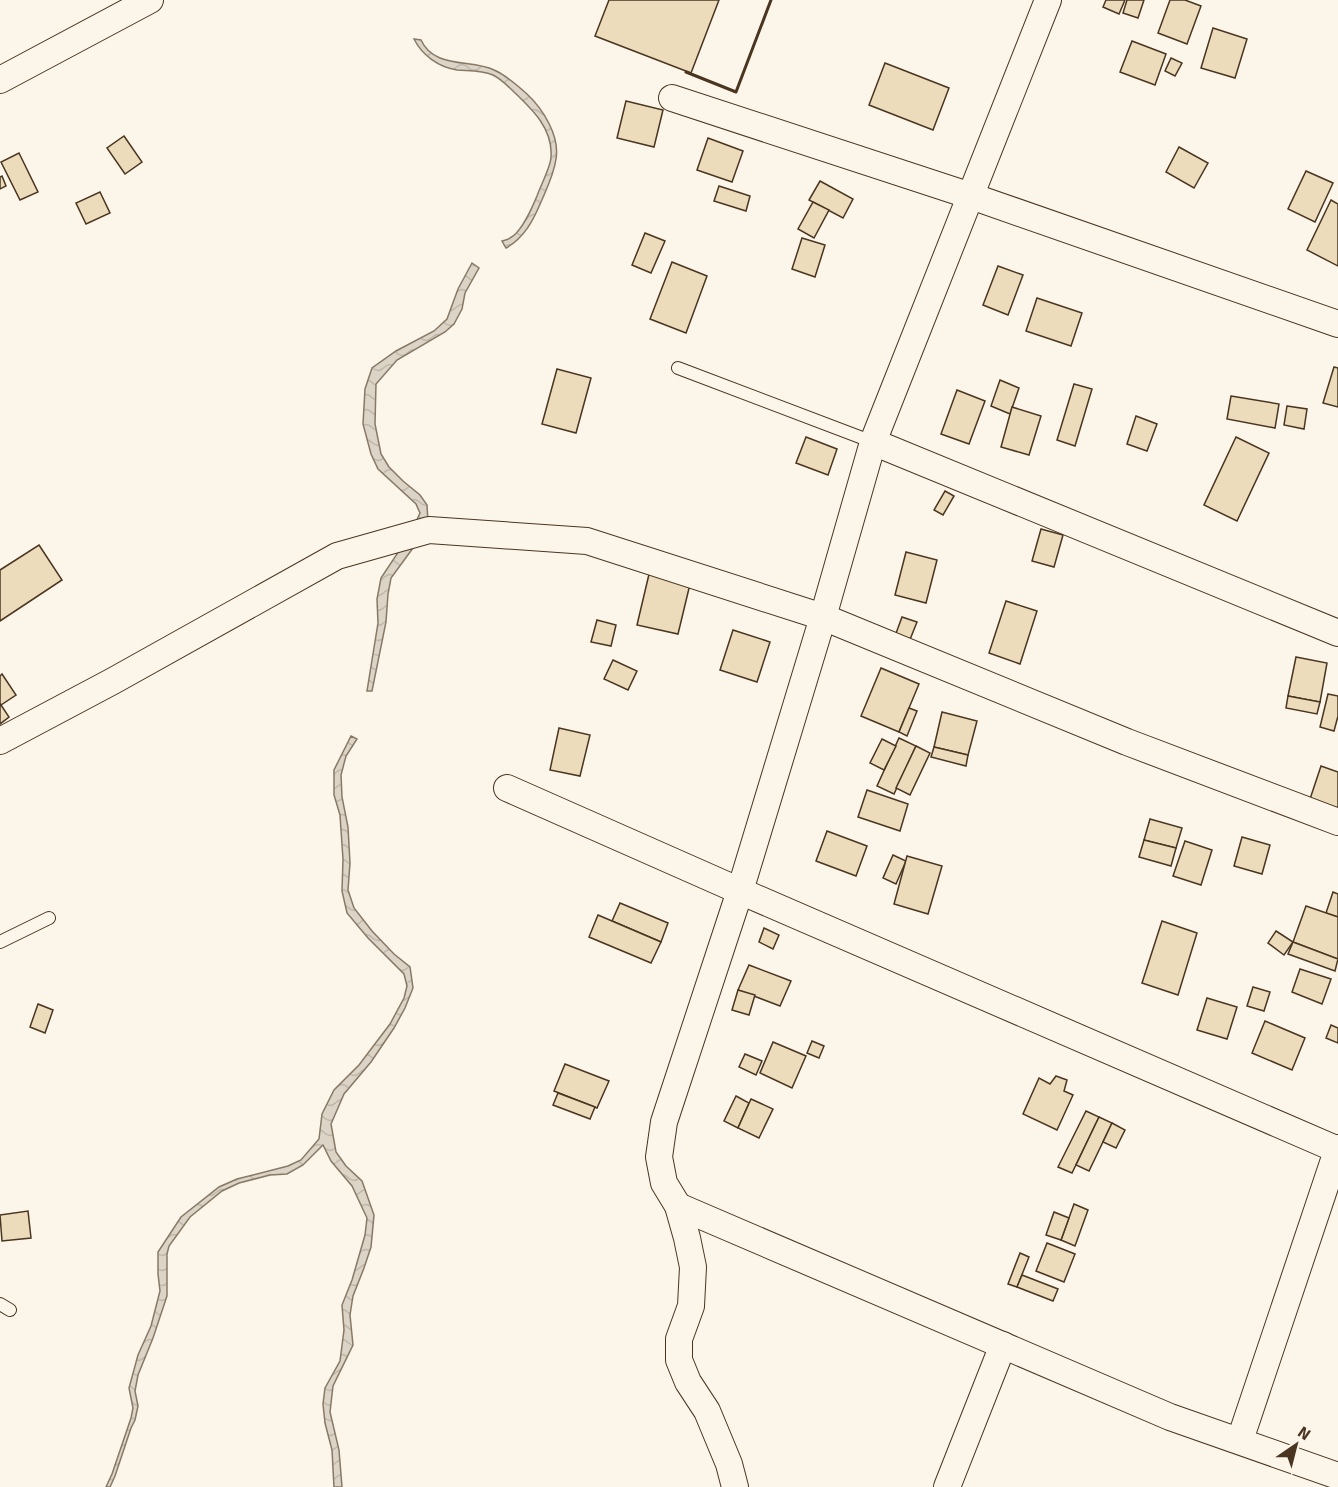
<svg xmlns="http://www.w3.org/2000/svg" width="1338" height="1487" viewBox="0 0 1338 1487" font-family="Signika,sans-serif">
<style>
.water{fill:url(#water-waves);stroke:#887966;stroke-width:1.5}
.building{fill:#ecdcbc;stroke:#4a3520;stroke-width:1.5}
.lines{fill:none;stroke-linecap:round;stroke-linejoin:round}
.lane-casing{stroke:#4a3520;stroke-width:14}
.street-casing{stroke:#4a3520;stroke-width:28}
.lane{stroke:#fbf6e9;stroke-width:12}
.street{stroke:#fbf6e9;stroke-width:26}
.wall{stroke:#4a3520;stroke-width:3}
</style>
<defs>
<pattern id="water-waves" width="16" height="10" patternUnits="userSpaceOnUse" patternTransform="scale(1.5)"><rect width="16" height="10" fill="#dcd4c6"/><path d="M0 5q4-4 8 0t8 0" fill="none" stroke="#beb7aa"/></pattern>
</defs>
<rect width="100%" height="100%" fill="#fbf6e9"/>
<g class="water">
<path d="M414 39 421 40C434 69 471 59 494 70 506 75 518 86 527 94 543 109 560 136 556 159 554 174 547 188 541 202 533 221 524 238 506 248L502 241C504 240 508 240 510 238 522 232 532 208 537 196 540 187 551 166 551 157 553 129 533 110 514 92 508 86 501 79 493 75 481 70 469 71 457 70 438 67 422 55 414 39Z"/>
<polygon points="472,263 479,268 465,293 462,309 454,324 445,332 397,360 376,384 375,424 381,454 389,467 403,481 420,495 427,505 428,522 421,537 391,578 388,594 386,622 372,691 367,691 378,623 377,599 381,578 411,533 420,513 416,504 378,469 371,454 363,424 365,389 372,368 396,351 434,331 447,319 458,289"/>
<polygon points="351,736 357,739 346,756 341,775 342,797 348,827 350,863 348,890 354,908 372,931 394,954 410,967 413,988 405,1008 394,1028 371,1062 344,1094 331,1124 336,1152 346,1166 362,1181 374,1215 371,1247 364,1268 353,1296 350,1315 353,1345 333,1386 330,1412 339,1450 342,1487 334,1487 332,1450 325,1423 323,1404 325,1388 340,1361 344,1330 342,1305 352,1280 365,1235 367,1218 352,1186 331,1161 323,1145 303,1165 287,1174 270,1175 239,1183 222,1191 190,1217 169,1246 167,1254 167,1296 153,1338 138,1375 135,1391 138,1406 135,1420 131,1428 115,1476 110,1487 106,1487 112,1474 131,1418 133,1408 129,1388 138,1355 151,1326 160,1291 158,1274 158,1252 181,1217 219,1187 237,1179 288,1166 301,1160 319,1139 322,1114 334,1090 359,1065 390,1024 404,998 407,986 404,974 368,938 347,913 342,891 343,859 341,830 340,815 334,795 334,770"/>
</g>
<g class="building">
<polygon points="609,0 719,0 691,73 595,36"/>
<polygon points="1106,0 1125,0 1119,14 1103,7"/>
<polygon points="1127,0 1144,0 1138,18 1123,13"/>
<polygon points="1170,0 1185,0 1201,6 1187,44 1158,33"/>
<polygon points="1213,28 1247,39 1235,78 1201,68"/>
<polygon points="1132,41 1166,54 1155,85 1120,72"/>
<polygon points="1171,58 1182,63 1175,76 1165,71"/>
<polygon points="885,63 949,88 933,130 869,105"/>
<polygon points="626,101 663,110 654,147 617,138"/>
<polygon points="124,136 142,162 125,174 107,148"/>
<polygon points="708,138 743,151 732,182 697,170"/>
<polygon points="1179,147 1208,163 1194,188 1166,172"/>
<polygon points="19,153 38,192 20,200 1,162"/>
<polygon points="1306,171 1333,183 1315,222 1288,209"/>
<polygon points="2,176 6,186 0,189 0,177"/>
<polygon points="820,181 853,199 843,218 809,200"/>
<polygon points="719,186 750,196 746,211 714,201"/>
<polygon points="100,192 110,213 86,224 76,203"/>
<polygon points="1331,200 1338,204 1338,266 1307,250"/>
<polygon points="813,202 829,210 814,238 798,229"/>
<polygon points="645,233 665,241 651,273 632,265"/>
<polygon points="802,238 825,245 815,277 792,269"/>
<polygon points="672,262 707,276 686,333 650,319"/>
<polygon points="998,266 1023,275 1008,315 983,305"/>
<polygon points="1037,298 1082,313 1071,346 1026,331"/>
<polygon points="1334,367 1338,368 1338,407 1323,403"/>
<polygon points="557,369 591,378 576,433 542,424"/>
<polygon points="1000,380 1019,388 1010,414 991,406"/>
<polygon points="1074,384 1092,389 1075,446 1057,440"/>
<polygon points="957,390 985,401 969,444 941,434"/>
<polygon points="1231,396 1279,404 1275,428 1227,419"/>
<polygon points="1287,406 1307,409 1304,429 1284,425"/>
<polygon points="1012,407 1041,416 1029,455 1001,447"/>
<polygon points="1136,416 1157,424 1147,451 1127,444"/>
<polygon points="806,437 837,449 828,475 796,463"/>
<polygon points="1236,437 1269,453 1237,521 1204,505"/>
<polygon points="945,491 954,496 943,515 934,510"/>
<polygon points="1041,529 1063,535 1054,567 1032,561"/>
<polygon points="39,545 62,580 0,621 0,570"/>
<polygon points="906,552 937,560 926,603 895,595"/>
<polygon points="650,570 691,580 678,634 637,625"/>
<polygon points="1006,601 1037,611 1020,664 989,653"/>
<polygon points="902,617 917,622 909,642 895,636"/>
<polygon points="597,620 616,625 611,646 591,642"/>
<polygon points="733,630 770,642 757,682 720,670"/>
<polygon points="1296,657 1327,663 1320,702 1288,696"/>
<polygon points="613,660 637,671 628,690 604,679"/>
<polygon points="881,668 919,684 899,732 861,716"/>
<polygon points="2,674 16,695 1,705 0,703 0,676"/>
<polygon points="1328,694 1338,696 1338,716 1334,731 1320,727"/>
<polygon points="1288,696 1320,702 1317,714 1286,708"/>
<polygon points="1,705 9,717 0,724 0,706"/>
<polygon points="909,708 917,711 907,736 899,732"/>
<polygon points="942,712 977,721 968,755 934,747"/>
<polygon points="559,728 590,735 580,776 550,770"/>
<polygon points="899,738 916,746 894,794 877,786"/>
<polygon points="882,739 896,746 884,770 870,763"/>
<polygon points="916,746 930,753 910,795 896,788"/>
<polygon points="934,747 968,755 966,766 931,757"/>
<polygon points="1321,766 1338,772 1338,808 1310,799"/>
<polygon points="867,790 908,804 900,831 858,817"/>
<polygon points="1150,819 1182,828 1176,848 1144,840"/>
<polygon points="827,831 867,846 856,876 816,861"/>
<polygon points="1242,837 1270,845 1262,874 1234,866"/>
<polygon points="1144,840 1176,848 1171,866 1139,857"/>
<polygon points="1185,841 1212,850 1201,885 1173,876"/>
<polygon points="893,855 906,861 896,884 883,878"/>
<polygon points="907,856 942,866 928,914 894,904"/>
<polygon points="1333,892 1338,894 1338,917 1326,913"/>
<polygon points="620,903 668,923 661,942 612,921"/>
<polygon points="1306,906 1338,917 1338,959 1293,942"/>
<polygon points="598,915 661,942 651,963 589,937"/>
<polygon points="1162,921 1197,933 1178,995 1142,983"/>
<polygon points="764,928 779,935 773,949 759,942"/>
<polygon points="1276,931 1293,942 1284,955 1268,943"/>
<polygon points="1293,942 1338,959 1335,971 1288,954"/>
<polygon points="749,965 791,981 780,1006 738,990"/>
<polygon points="1300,969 1331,979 1322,1004 1292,992"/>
<polygon points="1253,987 1270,992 1264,1011 1247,1006"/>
<polygon points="738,990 755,995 749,1015 732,1010"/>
<polygon points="1207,998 1237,1007 1227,1039 1197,1030"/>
<polygon points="38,1004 53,1010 45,1033 30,1027"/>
<polygon points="1265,1021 1305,1038 1292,1070 1252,1053"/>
<polygon points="1331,1025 1338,1028 1338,1043 1326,1038"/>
<polygon points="812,1041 824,1046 819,1058 807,1053"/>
<polygon points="773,1042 806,1056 792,1088 760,1073"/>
<polygon points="745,1054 762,1061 756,1075 739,1067"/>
<polygon points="565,1064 609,1081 597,1108 554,1091"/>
<polygon points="1056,1076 1067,1080 1064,1091 1073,1095 1057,1130 1023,1114 1039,1078 1050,1084"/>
<polygon points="558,1093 595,1107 590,1119 553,1105"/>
<polygon points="736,1096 749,1103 738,1128 724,1121"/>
<polygon points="751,1099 773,1109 759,1138 738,1128"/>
<polygon points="1086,1111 1099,1117 1072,1173 1058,1167"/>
<polygon points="1099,1117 1112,1123 1089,1171 1076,1165"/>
<polygon points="1112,1123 1125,1130 1116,1148 1103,1142"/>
<polygon points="1074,1204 1088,1210 1075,1246 1061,1240"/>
<polygon points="28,1211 31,1238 2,1241 0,1215"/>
<polygon points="1054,1212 1069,1218 1061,1240 1046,1235"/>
<polygon points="1047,1243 1075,1254 1064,1282 1036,1271"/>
<polygon points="1020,1253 1029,1257 1017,1287 1008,1284"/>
<polygon points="1022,1275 1058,1289 1053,1301 1017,1287"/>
</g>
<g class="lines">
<defs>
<g id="lane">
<polyline points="678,368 873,442"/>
<polyline points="0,942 49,918"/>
<polyline points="0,1304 10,1310"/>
</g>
<g id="street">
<polyline points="0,80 150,0"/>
<polyline points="672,98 971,196 1338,324"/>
<polyline points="873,442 1338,633"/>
<polyline points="0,741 113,681 337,556 429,530 587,541 823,617 1127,742 1338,822"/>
<polyline points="507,788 740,891 1338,1150"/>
<polyline points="678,1206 1170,1417 1338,1476"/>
<polyline points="1240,1440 1338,1148"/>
<polyline points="735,1487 729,1464 707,1411 688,1382 679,1360 679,1339 691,1306 693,1267 687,1238 678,1206 664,1183 659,1157 664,1122 740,891 823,617 873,442 1048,0"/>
<polyline points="947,1487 1003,1345"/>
</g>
</defs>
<use href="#lane" class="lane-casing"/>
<use href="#street" class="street-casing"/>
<use href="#lane" class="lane"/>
<use href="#street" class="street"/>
<polyline class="wall" points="686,72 736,92 771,0"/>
</g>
<g transform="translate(1296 1445) rotate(35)" stroke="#fbf6e9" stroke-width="4.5" paint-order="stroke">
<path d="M0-4.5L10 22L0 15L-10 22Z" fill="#4a3520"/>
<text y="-9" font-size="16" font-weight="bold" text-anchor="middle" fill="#4a3520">N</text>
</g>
</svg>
